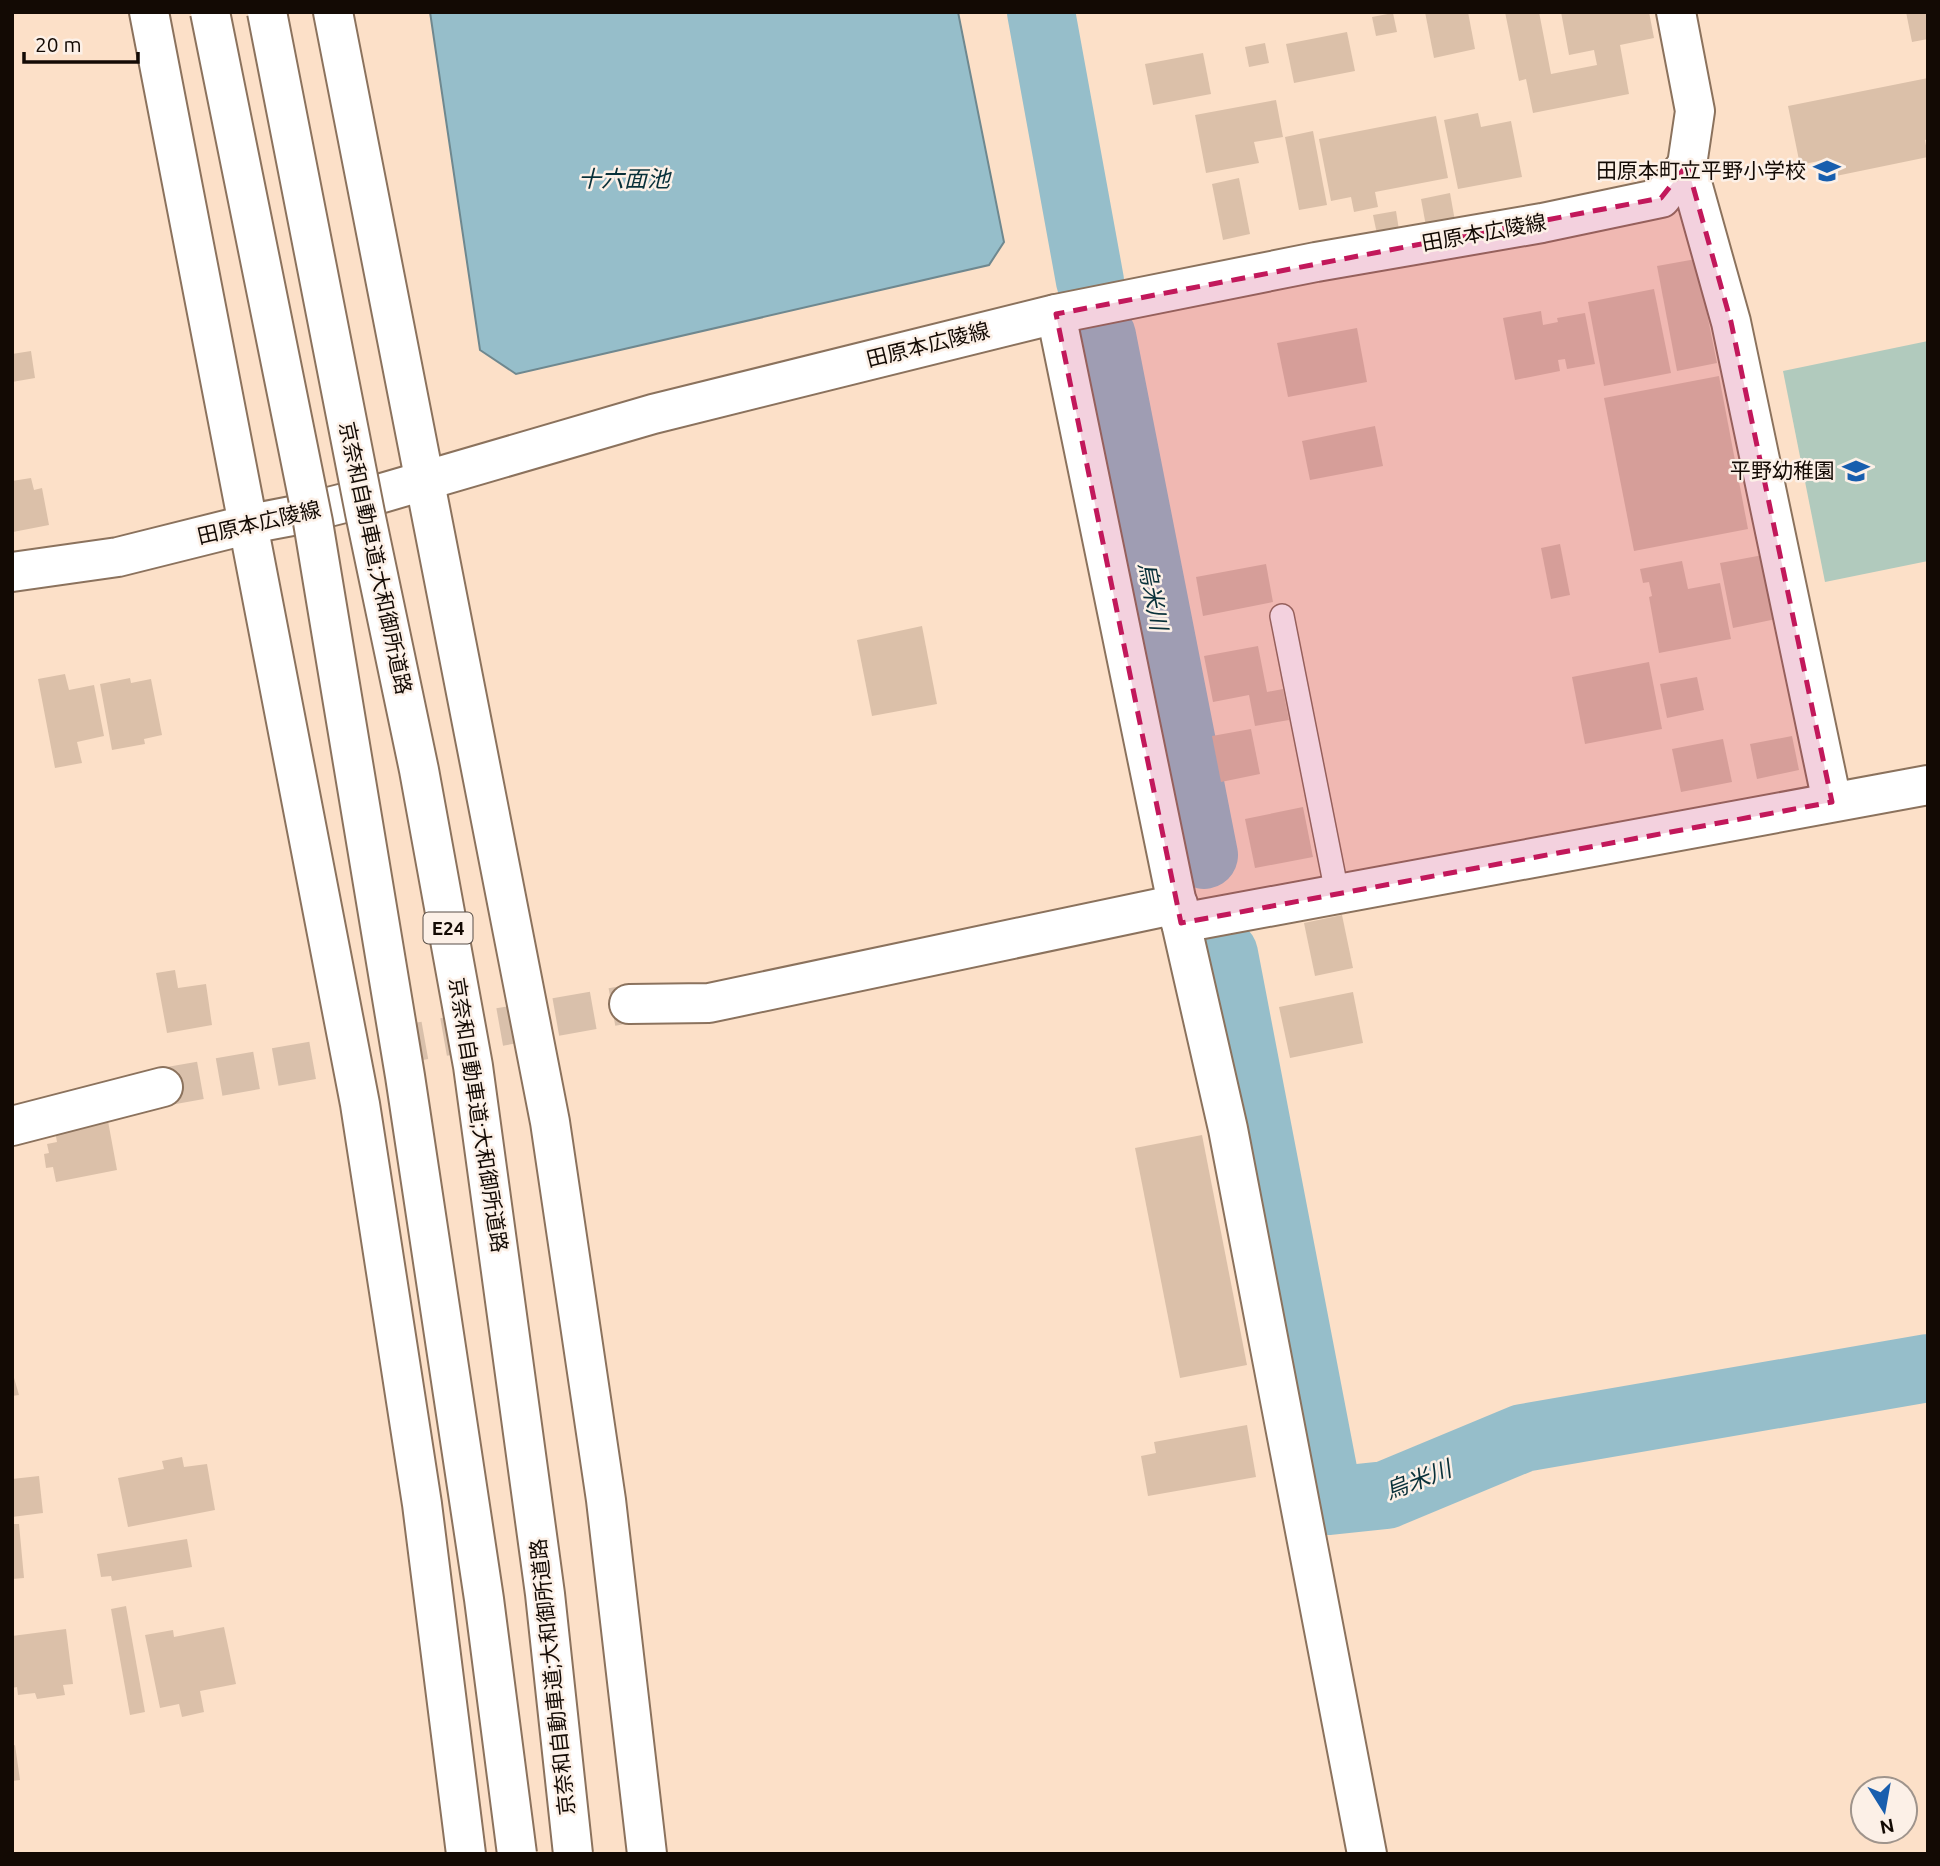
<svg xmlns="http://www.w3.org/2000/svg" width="1940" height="1866" viewBox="0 0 1940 1866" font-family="Ubuntu,'Noto Sans JP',sans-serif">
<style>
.green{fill:#b1cabd}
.water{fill:#96beca;stroke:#6f888f;stroke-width:2}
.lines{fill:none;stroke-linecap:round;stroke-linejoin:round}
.river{stroke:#96beca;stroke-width:68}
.building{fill:#dbc0a9}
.street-tunnel{stroke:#d9c0ab;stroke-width:38;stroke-dasharray:38 19;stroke-linecap:butt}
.lane-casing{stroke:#8b725d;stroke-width:26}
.street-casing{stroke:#8b725d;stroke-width:42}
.secondary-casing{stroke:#8b725d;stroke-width:42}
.lane{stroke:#fff;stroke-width:23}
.street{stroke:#fff;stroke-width:38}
.secondary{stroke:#fff;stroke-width:38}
.highway-bridge-casing{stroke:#8b725d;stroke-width:42;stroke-linecap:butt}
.highway-bridge{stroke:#fff;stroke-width:38}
.marked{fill:#c2185b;fill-opacity:0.2;stroke:#c2185b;stroke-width:5;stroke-dasharray:14 9;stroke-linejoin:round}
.labels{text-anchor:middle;stroke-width:5;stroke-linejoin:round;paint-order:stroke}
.shield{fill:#fcf0e7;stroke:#594f48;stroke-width:2}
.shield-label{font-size:19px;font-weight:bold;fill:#130a04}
.poi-label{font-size:21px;fill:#130a04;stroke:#fcf0e7;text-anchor:end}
.street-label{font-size:21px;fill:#130a04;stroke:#fcf0e7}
.water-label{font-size:23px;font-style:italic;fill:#083039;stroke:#fcf0e7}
</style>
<rect width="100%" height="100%" fill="#fce0c8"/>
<polygon class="green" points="1928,341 1928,561 1825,582 1783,371"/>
<polygon class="water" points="430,12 958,12 1004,242 989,265 516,374 480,350"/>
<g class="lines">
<g class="river">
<polyline points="1041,12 1090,281"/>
<polyline points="1102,336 1204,855"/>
<polyline points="1224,954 1329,1501 1386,1495 1523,1438 1928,1368"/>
</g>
</g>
<g class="building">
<polygon points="1425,12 1468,12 1475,49 1434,58"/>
<polygon points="1505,12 1539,12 1551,74 1597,65 1594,50 1569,55 1561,12 1649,12 1654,38 1620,45 1629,94 1533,113 1526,79 1519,81"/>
<polygon points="1906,12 1928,12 1928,39 1912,42"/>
<polygon points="1393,13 1397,32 1376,36 1372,17"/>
<polygon points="1347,32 1355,71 1294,83 1286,44"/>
<polygon points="1265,43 1269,63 1249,67 1245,47"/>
<polygon points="1203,53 1211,94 1153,105 1145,64"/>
<polygon points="1928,78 1928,139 1925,140 1928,157 1831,177 1828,159 1800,165 1788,106"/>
<polygon points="1276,100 1283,137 1254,142 1259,163 1206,173 1195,115"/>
<polygon points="1478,113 1481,127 1511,121 1522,177 1458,189 1444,120"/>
<polygon points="1436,116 1448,178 1375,192 1378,207 1354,212 1351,197 1331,201 1319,139"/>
<polygon points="1313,131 1327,205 1299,210 1285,137"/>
<polygon points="1239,178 1250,234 1223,240 1212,184"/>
<polygon points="1450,193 1455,221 1426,226 1421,199"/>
<polygon points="1396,211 1399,230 1377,234 1373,215"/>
<polygon points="1696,259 1717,363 1677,371 1657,266"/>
<polygon points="1654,289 1671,373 1604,386 1588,302"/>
<polygon points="1541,311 1543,325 1558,322 1557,318 1585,313 1595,364 1567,369 1565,359 1558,360 1560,371 1515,380 1503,318"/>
<polygon points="1357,328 1367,382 1288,397 1277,343"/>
<polygon points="31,351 35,378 12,382 12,354"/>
<polygon points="1719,376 1748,529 1634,551 1604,398"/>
<polygon points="1375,426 1383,466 1310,480 1302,441"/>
<polygon points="31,478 34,490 42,488 49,525 13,532 12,481"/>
<polygon points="1560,544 1570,595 1551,599 1541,548"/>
<polygon points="1763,555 1776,619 1733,628 1720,563"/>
<polygon points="1682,561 1688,589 1720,583 1731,639 1659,653 1649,597 1652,596 1649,582 1643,583 1640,569"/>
<polygon points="1266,564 1273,602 1203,616 1196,577"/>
<polygon points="922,626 937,704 872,716 857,640"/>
<polygon points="1258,646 1267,692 1283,689 1289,720 1255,726 1249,695 1213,702 1204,656"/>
<polygon points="1649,662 1662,729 1585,744 1572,677"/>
<polygon points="65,674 69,690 94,685 104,736 77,742 82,763 55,768 38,679"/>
<polygon points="1697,677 1704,710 1667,718 1660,684"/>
<polygon points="130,678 131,683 151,679 162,735 144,739 145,744 112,750 100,684"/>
<polygon points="1251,729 1260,774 1221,782 1212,736"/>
<polygon points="1792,736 1799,770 1757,779 1750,744"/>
<polygon points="1723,739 1732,782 1681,792 1672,749"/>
<polygon points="1303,807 1313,857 1255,868 1245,819"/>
<polygon points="1342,915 1353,968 1315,976 1304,923"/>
<polygon points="175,970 178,988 206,984 212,1025 167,1033 156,973"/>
<polygon points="1353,992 1363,1043 1290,1058 1279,1007"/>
<polygon points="108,1121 117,1170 56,1182 53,1167 46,1168 44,1154 49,1153 47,1144 57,1142 55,1131"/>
<polygon points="1202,1135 1247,1365 1180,1378 1135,1148"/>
<polygon points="12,1371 19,1395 12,1396"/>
<polygon points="1247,1425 1256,1477 1148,1496 1141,1456 1156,1453 1154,1442"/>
<polygon points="182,1457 184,1467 207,1464 215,1510 128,1527 118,1478 164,1469 162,1461"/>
<polygon points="39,1476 43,1513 12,1517 12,1479"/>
<polygon points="12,1524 19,1524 24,1578 12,1579"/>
<polygon points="187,1539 192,1567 112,1581 111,1576 101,1577 97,1554"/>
<polygon points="126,1606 145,1712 130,1715 111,1609"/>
<polygon points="224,1627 236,1684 200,1691 204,1712 182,1717 179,1704 160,1708 145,1635 173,1630 174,1637"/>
<polygon points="66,1629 73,1684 63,1685 65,1695 37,1699 35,1693 18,1695 17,1687 12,1688 12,1636"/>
<polygon points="15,1745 20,1780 12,1781 12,1746"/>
</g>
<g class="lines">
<polyline class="street-tunnel" points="163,1087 629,1004"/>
<defs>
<polyline id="lane" points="1282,616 1337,893"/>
<g id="street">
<polyline points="149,12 360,1104 422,1504 466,1854"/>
<polyline points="333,12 550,1122 606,1500 647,1854"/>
<polyline points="1687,165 1731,322 1832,802"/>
<polyline points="1056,314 1181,923 1228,1129 1367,1854"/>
<polyline points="629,1004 709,1003 1178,904"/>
<polyline points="12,1126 163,1087"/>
</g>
<g id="secondary">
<polyline points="12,572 118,557 250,524 297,515 372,496 653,414 1056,314 1316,262 1542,223 1661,198 1687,165 1695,111 1676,12"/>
<polyline points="1181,923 1928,785"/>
</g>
</defs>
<use href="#lane" class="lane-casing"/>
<use href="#street" class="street-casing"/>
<use href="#secondary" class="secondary-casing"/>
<use href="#lane" class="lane"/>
<use href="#street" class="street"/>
<use href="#secondary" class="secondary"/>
<defs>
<g id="highway-bridge">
<polyline points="210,12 313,522 405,1076 484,1599 517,1854"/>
<polyline points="267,12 365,513 419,770 473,1066 545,1594 573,1854"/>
</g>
</defs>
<use href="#highway-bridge" class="highway-bridge-casing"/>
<use href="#highway-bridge" class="highway-bridge"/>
</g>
<path class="marked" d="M1687 165 1731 322 1832 802 1181 923 1056 314 1661 198Z"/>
<defs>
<symbol id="school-bare" viewBox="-9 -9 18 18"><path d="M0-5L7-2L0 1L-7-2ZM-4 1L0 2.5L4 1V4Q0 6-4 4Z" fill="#185eae" stroke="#fcf0e7" stroke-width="2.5" paint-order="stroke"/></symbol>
</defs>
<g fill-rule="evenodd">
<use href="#school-bare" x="1808" y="152" width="38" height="38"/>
<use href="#school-bare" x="1837" y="452" width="38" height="38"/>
</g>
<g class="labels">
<rect class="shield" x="423.5" y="912.5" width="49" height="31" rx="5"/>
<g class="shield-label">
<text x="448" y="935">E24</text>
</g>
<g class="poi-label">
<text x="1806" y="178">田原本町立平野小学校</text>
<text x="1835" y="478">平野幼稚園</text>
</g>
<g class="street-label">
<text transform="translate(1484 233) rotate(-10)" y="7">田原本広陵線</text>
<text transform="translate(928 345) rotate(-14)" y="7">田原本広陵線</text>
<text transform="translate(259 523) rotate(-13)" y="7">田原本広陵線</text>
<text transform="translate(375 558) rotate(78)" y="7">京奈和自動車道;大和御所道路</text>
<text transform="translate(478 1115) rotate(81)" y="7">京奈和自動車道;大和御所道路</text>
<text transform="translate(553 1677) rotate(-96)" y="7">京奈和自動車道;大和御所道路</text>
</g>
<g class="water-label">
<text x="624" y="187">十六面池</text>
<text transform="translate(1153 596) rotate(79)" y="8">烏米川</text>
<text transform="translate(1418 1480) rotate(-21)" y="8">烏米川</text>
</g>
</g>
<rect width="1940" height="1866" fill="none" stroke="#130a04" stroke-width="28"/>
<g transform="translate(1884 1810) rotate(169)"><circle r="33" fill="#fcf0e7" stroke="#9f948c" stroke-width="2"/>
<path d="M0-5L12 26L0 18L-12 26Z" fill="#185eae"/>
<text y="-10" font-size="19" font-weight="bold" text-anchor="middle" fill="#130a04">N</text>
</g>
<path d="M24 52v10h114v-10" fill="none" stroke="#130a04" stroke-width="3.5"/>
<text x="35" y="52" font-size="21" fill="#130a04" stroke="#fcf0e7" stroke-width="5" paint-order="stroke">20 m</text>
</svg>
